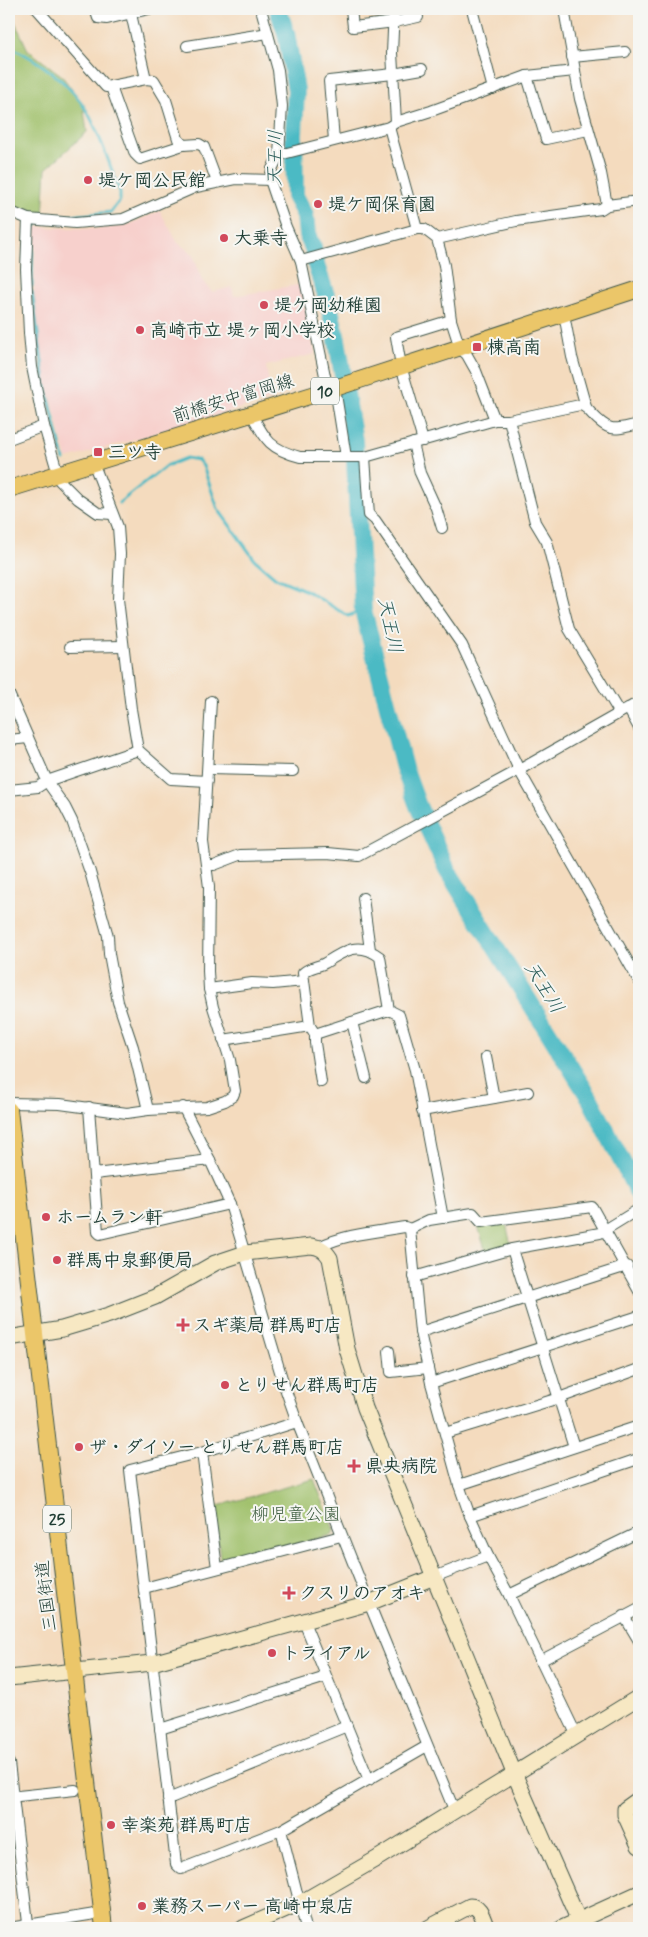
<svg xmlns="http://www.w3.org/2000/svg" width="648" height="1937" viewBox="0 0 648 1937" font-family="Mynerve,'Klee One',sans-serif">
<style>
.built{fill:#f7d0cc}
.green{fill:#9ebf68;stroke:#5e7e4e}
.lines{fill:none;stroke-linecap:round;stroke-linejoin:round}
.stream{stroke:#4cbac4;stroke-width:3}
.river{stroke:#4cbac4;stroke-width:18}
.street-casing{stroke:#3f5549;stroke-width:12}
.secondary-casing{stroke:#3f5549;stroke-width:17}
.primary-casing{stroke:#3f5549;stroke-width:18}
.street{stroke:#fff;stroke-width:10}
.secondary{stroke:#f7e8c3;stroke-width:15}
.primary{stroke:#ebc669;stroke-width:16}
.poi-dot{fill:#d1495b;stroke:#f6f6f2;stroke-width:2}
.labels{text-anchor:middle;stroke-width:4;stroke-linejoin:round;paint-order:stroke}
.shield{fill:#f6f6f2;stroke:#60746d;stroke-width:1}
.shield-label{font-size:16px;font-weight:bold;fill:#1f3d34}
.poi-label{font-size:18px;font-weight:bold;fill:#1f3d34;stroke:#f6f6f2;text-anchor:start}
.street-label{font-size:18px;fill:#1f3d34;stroke:#f6f6f2}
.park-label{font-size:18px;fill:#3f5e41;stroke:#f6f6f2}
.water-label{font-size:19px;font-style:italic;fill:#2a5c58;stroke:#f6f6f2}
</style>
<rect width="100%" height="100%" fill="#f6f6f2"/>
<filter id="ink" filterUnits="userSpaceOnUse"><feTurbulence type="fractalNoise" baseFrequency=".02" numOctaves="2"/><feDisplacementMap in="SourceGraphic" scale="10" xChannelSelector="R" yChannelSelector="G"/><feConvolveMatrix kernelMatrix="1 2 1 2 8 2 1 2 1" color-interpolation-filters="sRGB"/></filter>
<filter id="wash" filterUnits="userSpaceOnUse"><feTurbulence type="fractalNoise" baseFrequency=".0096" numOctaves="4" result="noise"/><feDisplacementMap in="SourceGraphic" scale="20" xChannelSelector="R" yChannelSelector="G"/><feGaussianBlur stdDeviation="1.12" result="paint"/><feColorMatrix in="noise" values="0 0 0 0 0 0 0 0 0 0 0 0 0 0 0 0 0 1.4 0 .05"/><feComposite in="paint" operator="in"/></filter>
<g filter="url(#wash)">
<rect width="100%" height="100%" fill="#f4dbbe"/>
<polygon class="built" points="160,211 178,243 193,254 202,280 212,292 232,287 234,296 303,284 304,303 315,354 266,366 272,399 67,459 45,376 34,293 36,227 98,229 125,226"/>
<g class="green">
<polygon points="9,9 28,50 61,75 83,104 87,132 46,169 43,216 22,210 9,204"/>
<polygon points="506,1223 511,1246 486,1253 478,1226"/>
<polygon points="314,1479 334,1530 332,1535 226,1562 220,1558 214,1507"/>
</g>
<g class="lines">
<g class="stream">
<path d="M9 46C38 60 71 83 88 113 101 137 110 166 120 192V200L111 212 70 216 51 215 46 218"/>
<polyline points="32,286 33,227 39,223"/>
<polyline points="32,292 45,383 64,460"/>
<polyline points="119,503 166,466 186,458 198,460 203,466 218,509 255,560 276,578 307,591 348,616 363,610"/>
</g>
<polyline class="river" points="278,9 286,33 296,90 294,134 295,196 305,215 307,235 313,248 316,265 328,301 337,340 354,441 363,610 404,768 418,806 447,870 589,1097 639,1195"/>
</g>
</g>
<g filter="url(#ink)">
<g class="lines">
<defs>
<g id="street">
<polyline points="37,9 106,87 146,79 154,80 166,100 178,139 183,145 199,144 204,147 217,182"/>
<polyline points="95,9 98,18 107,19 149,9"/>
<polyline points="261,9 278,70 282,106 279,155 272,169 270,180 286,227 301,261 328,390"/>
<polyline points="351,9 353,27 395,22 418,17"/>
<polyline points="394,9 392,53 396,122"/>
<polyline points="472,9 493,89"/>
<polyline points="564,9 580,99 601,173 607,205 639,201"/>
<polyline points="131,14 146,79"/>
<polyline points="187,46 268,33"/>
<polyline points="572,57 625,52"/>
<polyline points="527,76 546,139 588,130"/>
<polyline points="111,87 135,154 140,159 183,145"/>
<polyline points="389,127 417,229 424,229 437,239 444,265 451,320 460,348 467,355 476,371 495,420"/>
<polyline points="334,140 329,81 393,74 422,69"/>
<polyline points="279,155 389,127 396,122 431,111 527,76 575,71"/>
<polyline points="9,211 28,219 75,223 123,219 196,187 236,179 270,180"/>
<polyline points="28,219 26,269 29,333 32,367 44,426 60,481 78,499 98,513 112,514"/>
<polyline points="437,239 516,221 601,209 607,205"/>
<polyline points="301,261 417,229"/>
<polyline points="564,314 572,357 586,407"/>
<polyline points="335,388 346,457"/>
<path d="M251 413C265 439 269 449 300 457H365L495 420H509L580 405C586 406 588 410 592 414 611 434 615 429 639 424"/>
<polyline points="509,420 535,522 547,542 569,629 619,712"/>
<polyline points="9,439 44,426"/>
<polyline points="423,441 401,366 396,337 451,320"/>
<polyline points="413,443 420,473 436,508 442,528"/>
<polyline points="365,457 369,515 375,520 462,645 519,770 639,981"/>
<polyline points="93,462 118,527 120,554 118,599 131,709 138,750 171,779 207,781"/>
<polyline points="70,647 123,646"/>
<polyline points="9,694 48,783 65,807 72,821 90,872 108,936 109,954 118,1002 133,1047 148,1110"/>
<polyline points="628,708 639,728"/>
<polyline points="9,740 28,738"/>
<polyline points="208,769 293,771"/>
<polyline points="9,790 38,787 47,781 138,750"/>
<polyline points="207,865 214,865 240,855 328,853 359,856 519,770 639,702"/>
<polyline points="363,898 370,950"/>
<polyline points="209,989 252,983 273,984 304,981"/>
<polyline points="352,1022 366,1078"/>
<path d="M310 1026 303 973C309 967 318 967 325 963 345 950 359 941 380 957L389 1010"/>
<polyline points="315,1034 315,1043 321,1082"/>
<polyline points="223,1040 310,1026 315,1034 389,1010 399,1015 415,1070 443,1218"/>
<polyline points="486,1057 494,1098"/>
<polyline points="9,1103 60,1104 127,1113 148,1110 207,1107 225,1101 233,1096 235,1091 230,1060 213,1007 209,989 208,971 209,887 203,842 211,701"/>
<polyline points="89,1107 98,1232 100,1234 230,1204"/>
<polyline points="183,1107 210,1160 230,1204 284,1385 297,1422 369,1603 455,1812"/>
<polyline points="422,1111 528,1092"/>
<polyline points="95,1174 210,1160"/>
<polyline points="410,1229 429,1220 473,1213 481,1222 592,1207 639,1291"/>
<path d="M319 1247C345 1234 376 1232 405 1227L410 1229 420 1332 431 1383 459 1485 470 1516 488 1556 509 1595 577 1736"/>
<polyline points="512,1249 574,1447"/>
<polyline points="414,1277 512,1249 600,1233 639,1209"/>
<polyline points="420,1332 627,1266"/>
<polyline points="389,1351 391,1372 428,1368"/>
<polyline points="431,1383 639,1316"/>
<polyline points="297,1422 202,1452 130,1470 176,1864 181,1869 281,1830 427,1746"/>
<polyline points="445,1433 559,1398 639,1369"/>
<polyline points="202,1452 217,1568"/>
<polyline points="459,1485 639,1426"/>
<polyline points="470,1516 638,1459 639,1462"/>
<polyline points="434,1577 488,1556"/>
<polyline points="144,1588 341,1536"/>
<polyline points="509,1595 639,1532"/>
<polyline points="624,1616 639,1641"/>
<polyline points="304,1622 369,1780"/>
<polyline points="540,1661 639,1609"/>
<polyline points="160,1729 326,1677"/>
<polyline points="9,1763 28,1923"/>
<polyline points="9,1797 75,1790"/>
<polyline points="168,1799 347,1726"/>
<polyline points="281,1830 306,1928"/>
<polyline points="9,1928 101,1913"/>
</g>
<g id="secondary">
<path d="M9 1338 62 1329 109 1315 155 1297 215 1263 245 1253 311 1246C320 1247 325 1250 330 1258L347 1349 365 1408 514 1773 582 1928"/>
<polyline points="9,1678 152,1663 369,1603 434,1577"/>
<polyline points="639,1799 625,1809 625,1815 639,1846"/>
<polyline points="243,1928 300,1903 378,1858 639,1697"/>
<path d="M428 1928 470 1906C481 1906 483 1920 487 1928"/>
<polyline points="562,1928 639,1893"/>
</g>
<g id="primary">
<polyline points="9,489 335,388 639,289"/>
<polyline points="9,1110 104,1928"/>
</g>
</defs>
<use href="#street" class="street-casing"/>
<use href="#secondary" class="secondary-casing"/>
<use href="#primary" class="primary-casing"/>
<use href="#street" class="street"/>
<use href="#secondary" class="secondary"/>
<use href="#primary" class="primary"/>
</g>
</g>
<g class="poi-dot">
<circle cx="88" cy="180" r="5"/>
<circle cx="318" cy="204" r="5"/>
<circle cx="224" cy="238" r="5"/>
<circle cx="264" cy="305" r="5"/>
<circle cx="140" cy="330" r="5"/>
<rect x="472" y="342" width="10" height="10" rx="2.5"/>
<rect x="93" y="447" width="10" height="10" rx="2.5"/>
<circle cx="46" cy="1217" r="5"/>
<circle cx="57" cy="1260" r="5"/>
<path d="M180.5 1317.5h5v5h5v5h-5v5h-5v-5h-5v-5h5z"/>
<circle cx="225" cy="1385" r="5"/>
<circle cx="79" cy="1447" r="5"/>
<path d="M351.5 1458.5h5v5h5v5h-5v5h-5v-5h-5v-5h5z"/>
<path d="M286.5 1585.5h5v5h5v5h-5v5h-5v-5h-5v-5h5z"/>
<circle cx="272" cy="1653" r="5"/>
<circle cx="111" cy="1825" r="5"/>
<circle cx="142" cy="1906" r="5"/>
</g>
<g class="labels">
<g class="shield">
<rect x="311" y="377.5" width="28" height="27" rx="4"/>
<rect x="43" y="1505.5" width="28" height="27" rx="4"/>
</g>
<g class="shield-label">
<text x="325" y="397">10</text>
<text x="57" y="1525">25</text>
</g>
<g class="poi-label">
<text x="98" y="186">堤ケ岡公民館</text>
<text x="328" y="210">堤ケ岡保育園</text>
<text x="234" y="244">大乗寺</text>
<text x="274" y="311">堤ケ岡幼稚園</text>
<text x="150" y="336">高崎市立 堤ヶ岡小学校</text>
<text x="487" y="353">棟高南</text>
<text x="108" y="458">三ツ寺</text>
<text x="56" y="1223">ホームラン軒</text>
<text x="67" y="1266">群馬中泉郵便局</text>
<text x="193" y="1331">スギ薬局 群馬町店</text>
<text x="235" y="1391">とりせん群馬町店</text>
<text x="89" y="1453">ザ・ダイソー とりせん群馬町店</text>
<text x="365" y="1472">県央病院</text>
<text x="299" y="1599">クスリのアオキ</text>
<text x="282" y="1659">トライアル</text>
<text x="121" y="1831">幸楽苑 群馬町店</text>
<text x="152" y="1912">業務スーパー 高崎中泉店</text>
</g>
<g class="street-label">
<text transform="translate(233 398) rotate(-17)" y="6">前橋安中富岡線</text>
<text transform="translate(46 1596) rotate(-97)" y="6">三国街道</text>
</g>
<g class="park-label">
<text x="296" y="1520">柳児童公園</text>
</g>
<g class="water-label">
<text transform="translate(274 158) rotate(-89)" y="7">天王川</text>
<text transform="translate(391 625) rotate(78)" y="7">天王川</text>
<text transform="translate(545 987) rotate(58)" y="7">天王川</text>
</g>
</g>
<rect width="648" height="1937" fill="none" stroke="#f6f6f2" stroke-width="30"/>
</svg>
